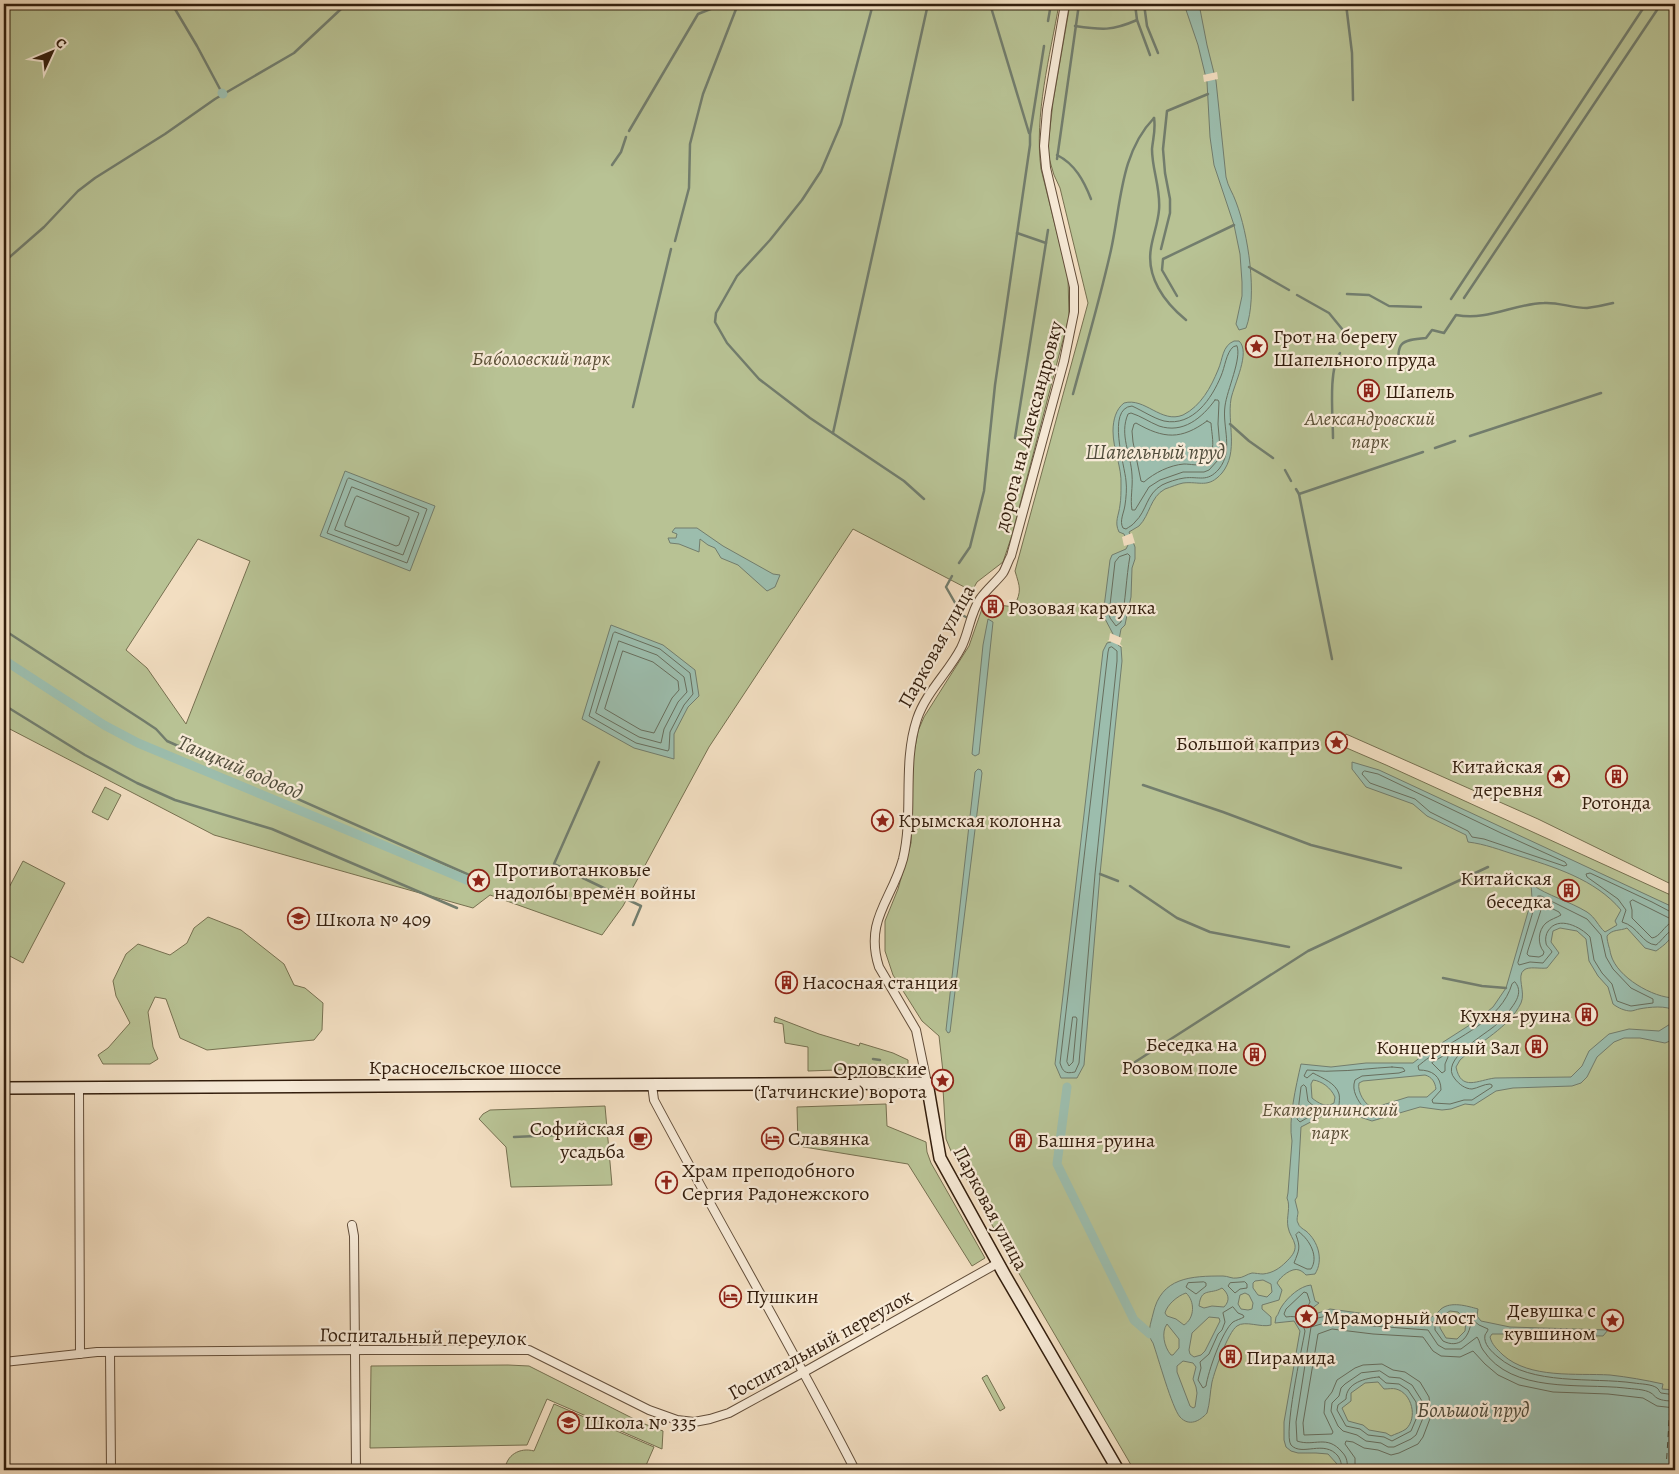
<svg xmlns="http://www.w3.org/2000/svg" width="1679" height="1474" viewBox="0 0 1679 1474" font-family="Alegreya,serif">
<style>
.green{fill:#b8c294;stroke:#767050;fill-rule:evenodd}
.water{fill:#9cbdad;stroke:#727d6d;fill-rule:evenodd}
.pier{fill:#f2dec1}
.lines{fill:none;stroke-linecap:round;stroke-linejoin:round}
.shore{stroke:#686e5d;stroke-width:1}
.stream{stroke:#727d6d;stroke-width:2.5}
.canal{stroke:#9cbdad;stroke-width:9}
.ferry{stroke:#524e3d;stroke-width:1;stroke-dasharray:6 5;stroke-linecap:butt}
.street-casing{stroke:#634e3a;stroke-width:10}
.secondary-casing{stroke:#331e0d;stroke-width:14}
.street{stroke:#f7ead7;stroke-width:8}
.secondary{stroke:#f7ead7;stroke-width:11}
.labels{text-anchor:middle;stroke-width:4.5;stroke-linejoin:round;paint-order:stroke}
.poi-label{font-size:20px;fill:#331e0d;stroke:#f7ead7;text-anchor:start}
.park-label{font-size:20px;font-style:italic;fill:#5b4f36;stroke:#f7ead7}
.street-label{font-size:20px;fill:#331e0d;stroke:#f7ead7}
.water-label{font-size:21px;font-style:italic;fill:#524e3d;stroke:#f7ead7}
</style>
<rect width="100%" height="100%" fill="#f2dec1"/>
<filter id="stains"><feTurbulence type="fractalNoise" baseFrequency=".004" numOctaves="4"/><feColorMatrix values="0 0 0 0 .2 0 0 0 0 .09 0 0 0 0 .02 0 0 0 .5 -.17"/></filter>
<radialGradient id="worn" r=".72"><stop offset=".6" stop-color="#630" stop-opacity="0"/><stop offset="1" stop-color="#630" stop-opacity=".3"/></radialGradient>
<g class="green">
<path d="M4 4H1059C1050 56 1034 115 1041 169L1068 277 1069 317 1012 535 1003 562 977 582 972 591 853 529 709 747 623 906 602 935 490 895 473 908 214 835 4 726ZM198 539 250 561 186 724 147 668 126 650Z"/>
<path d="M1070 4H1675V886L1538 819 1346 734 1342 746 1386 765 1675 897V1470H1134L1017 1270 951 1151 946 1139 943 1089 945 1088V1072H943L939 1036 922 1021 893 975 885 951V921L898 889 911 843 913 758 918 731 924 717 969 646 984 603 1014 607C1022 590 1020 588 1015 571L1088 303 1060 188 1054 175 1049 158 1048 146 1053 102Z"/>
<polygon points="105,787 121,795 108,820 92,812"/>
<polygon points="23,861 65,883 23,963 4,953 4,897"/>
<polygon points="208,917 241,930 284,964 294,985 305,988 323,1003 322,1030 314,1040 207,1050 180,1038 166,999 155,997 148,1012 153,1047 158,1059 150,1064 103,1064 98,1055 108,1048 130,1023 116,996 113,981 126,954 138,944 170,955 187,943 194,928"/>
<polygon points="775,1017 819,1034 859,1046 860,1043 893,1053 908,1060 908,1065 905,1067 894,1068 808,1071 808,1047 785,1043 783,1024 774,1022"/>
<polygon points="886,1104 887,1126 926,1142 927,1152 931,1163 985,1258 972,1266 908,1164 798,1146 797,1107"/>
<polygon points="605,1106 612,1185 511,1187 506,1147 479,1119 483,1114 490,1110"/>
<polygon points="508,1365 529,1366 642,1423 663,1431 662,1449 547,1399 527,1445 370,1448 371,1366"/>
<polygon points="987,1375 1005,1408 1000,1411 982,1378"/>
<path d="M554 1404 654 1447 644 1470H505C506 1455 520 1447 534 1451Z"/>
</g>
<g class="water">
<path d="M1184 4H1199L1207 45 1216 81 1226 177C1228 187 1233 193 1236 202 1248 233 1258 296 1246 328L1239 330 1236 324 1242 296V282L1240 254 1234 225 1214 165 1210 137 1207 82 1198 45Z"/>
<path d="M1234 341H1239C1251 352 1234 384 1231 399 1227 423 1239 452 1222 473 1208 489 1200 481 1183 483 1178 484 1171 487 1165 489 1150 497 1150 515 1139 526 1136 528 1132 530 1129 532L1135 547V559L1132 568 1131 597 1127 615 1125 625 1121 629 1118 645 1121 647 1122 661 1100 874 1084 1065 1077 1078H1061L1055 1064 1103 651 1107 643 1111 642 1113 634 1103 615 1110 560 1112 555 1126 549 1128 545 1124 534 1119 532C1114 522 1119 515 1120 505 1121 499 1121 492 1121 485 1122 467 1113 450 1113 431 1113 420 1116 409 1124 403 1145 397 1161 424 1183 415 1201 406 1211 387 1218 370 1223 359 1222 346 1234 341Z"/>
<polygon points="345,471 435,506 410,571 320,536"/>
<polygon points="675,528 697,528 723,546 773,574 780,575 775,587 767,591 738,565 721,558 715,548 708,545 700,539 699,552 679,544 670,543 668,538 676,538 677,534 672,532"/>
<polygon points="988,619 993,622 979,754 975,756 972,754 983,645"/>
<polygon points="611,625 663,645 695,670 699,696 688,707 674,734 674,759 634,748 582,719"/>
<path d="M1352 762 1379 770 1675 908C1675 932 1676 937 1656 951L1645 948 1627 928C1620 931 1612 929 1607 936 1607 940 1608 943 1609 947 1610 949 1610 952 1611 955 1617 977 1653 998 1675 998V1011C1667 1005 1649 1007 1639 1009 1638 1009 1633 1011 1631 1011 1625 1011 1618 1008 1613 1004L1608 987 1598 976 1589 961 1586 939 1577 931 1560 928 1553 931 1551 942 1559 953 1547 968C1540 969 1529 966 1524 970 1516 976 1526 992 1521 1003 1509 1028 1480 1041 1460 1060L1456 1067C1461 1092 1478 1080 1495 1078L1571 1077 1582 1066 1589 1051 1609 1034 1629 1029 1659 1031 1675 1021V1039L1665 1043 1640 1038H1624L1614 1042 1597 1057 1587 1077 1581 1083 1572 1086 1513 1088 1496 1091 1474 1105 1465 1104 1451 1109 1442 1110 1420 1107 1372 1121 1345 1112 1328 1113 1301 1127 1297 1197 1295 1200C1296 1204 1297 1208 1298 1212 1298 1215 1296 1220 1298 1223 1299 1227 1303 1229 1306 1231 1318 1241 1324 1260 1315 1274L1306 1275C1304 1273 1302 1271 1299 1270 1292 1267 1280 1277 1277 1283L1282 1290 1279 1300 1262 1305V1309L1271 1317V1325C1261 1328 1245 1320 1237 1326 1228 1332 1215 1370 1212 1382 1210 1392 1210 1403 1207 1413 1200 1421 1189 1427 1180 1417 1172 1408 1158 1357 1153 1343 1146 1334 1151 1323 1153 1314 1161 1277 1191 1276 1223 1276 1228 1276 1232 1279 1237 1278 1243 1278 1247 1274 1252 1273 1255 1273 1260 1274 1263 1274 1273 1273 1280 1268 1286 1262 1291 1257 1296 1252 1295 1245 1294 1239 1289 1234 1288 1227 1286 1217 1291 1207 1287 1198L1288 1193 1292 1141C1288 1120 1296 1086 1301 1064L1331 1067 1366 1063H1413L1426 1053 1476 1021 1493 1007 1506 988 1532 898 1531 884C1548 896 1569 901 1587 912 1596 918 1598 926 1605 932L1617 925 1615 921 1621 910C1595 879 1554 867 1516 855 1500 850 1485 844 1468 842L1466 835 1427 816 1413 804 1366 787 1352 769ZM1425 1075C1432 1077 1435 1082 1436 1089L1427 1097H1408L1373 1108C1365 1105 1357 1092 1359 1083L1363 1081ZM1313 1080C1322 1081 1331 1088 1335 1097L1334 1103C1326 1108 1318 1103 1312 1098L1311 1084ZM1263 1280 1271 1284 1272 1292 1267 1297 1258 1295 1253 1288V1283L1255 1281ZM1222 1288C1228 1293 1231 1300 1224 1307L1212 1306 1204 1308 1199 1306C1201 1287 1210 1295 1222 1288ZM1186 1293C1195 1301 1195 1318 1184 1325L1176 1319 1167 1316 1165 1313C1167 1305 1177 1296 1186 1293ZM1245 1293 1249 1295 1253 1303 1252 1309 1248 1310 1241 1309 1238 1304 1240 1295ZM1209 1317 1219 1318 1220 1321 1205 1351 1201 1355 1194 1357 1190 1354 1189 1350 1192 1333ZM1167 1324 1179 1339V1348L1173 1355H1171C1164 1347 1161 1332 1167 1324ZM1183 1361 1193 1363 1196 1367 1193 1379 1196 1387 1197 1393 1195 1407 1193 1408 1190 1406 1177 1372V1366Z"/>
<polygon points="978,769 981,770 982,773 950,1032 948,1033 946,1030 975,772"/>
<path d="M1311 1285 1315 1301 1319 1303 1311 1309 1315 1314 1330 1309 1374 1315 1427 1318C1434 1317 1436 1314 1441 1309 1451 1301 1467 1306 1478 1309L1477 1316 1481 1321 1510 1327 1608 1330 1603 1336 1501 1334H1492L1490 1337C1492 1345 1497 1349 1503 1355 1530 1379 1576 1373 1610 1375 1628 1377 1645 1380 1663 1384L1662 1389 1675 1390V1470H1336L1337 1464 1328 1454 1316 1453H1298L1291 1451 1286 1447 1284 1440V1422L1300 1331 1294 1321 1275 1323 1276 1317C1279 1314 1279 1310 1282 1306 1288 1297 1300 1286 1311 1285ZM1450 1311 1458 1312 1466 1321 1465 1331 1457 1339 1446 1338 1440 1328V1317ZM1378 1382 1384 1389C1388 1389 1393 1388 1396 1389 1412 1393 1418 1418 1406 1429 1402 1432 1395 1434 1391 1436L1386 1433 1369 1430 1363 1425 1348 1421 1342 1408 1351 1401V1393L1365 1383Z"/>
</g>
<g class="pier">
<polygon points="1217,72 1218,79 1204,82 1203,75"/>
<polygon points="1132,533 1135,543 1124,546 1122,537"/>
<polygon points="1110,633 1122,638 1120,644 1123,647 1107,640 1109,640"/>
</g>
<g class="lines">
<g class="shore">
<path d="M1237 346C1242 358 1227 390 1225 406 1222 427 1234 450 1219 469 1207 483 1199 476 1184 478 1177 479 1168 482 1162 485 1146 494 1147 511 1135 522 1133 525 1129 527 1126 529L1123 528C1119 521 1124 513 1125 505 1126 498 1127 489 1126 481 1125 466 1106 408 1132 406 1143 411 1153 418 1164 421 1193 427 1212 398 1221 376 1225 367 1226 353 1233 347Z"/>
<path d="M1215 400H1218L1219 402 1218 424 1220 448 1218 460 1209 470 1204 472H1183L1160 480 1149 487 1135 510H1132C1130 499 1133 487 1132 475 1131 454 1119 435 1128 414L1131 413C1141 416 1149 422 1159 426 1183 434 1202 418 1215 400Z"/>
<path d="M1207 421 1211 423C1212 439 1217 451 1204 464 1197 466 1191 464 1184 464 1170 465 1154 473 1144 482L1141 481 1133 442 1132 431 1134 424 1136 423C1164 439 1181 440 1207 421Z"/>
<polygon points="349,478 427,509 407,563 327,533 347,480"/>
<polygon points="352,487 419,513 403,555 335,530"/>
<polygon points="357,496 409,517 409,519 399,545 396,546 345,526 345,523 355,498"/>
<path d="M1128 554 1130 556C1126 578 1126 600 1121 622L1116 626 1110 618 1109 614 1115 562 1119 557Z"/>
<polygon points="615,632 660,649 690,673 693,694 684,705 670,732 669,749 668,751 636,743 589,716 613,634"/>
<polygon points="619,641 657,655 684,677 687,692 678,702 664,729 661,743 639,737 596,713"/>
<path d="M1112 647 1117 651V661L1095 874 1079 1063 1075 1072C1065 1074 1063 1072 1060 1063L1108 652 1109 648Z"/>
<polygon points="623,651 653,662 678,681 679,690 672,698 654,733 641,730 605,709"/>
<polygon points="1365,771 1378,774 1501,833 1565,862 1567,865 1564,866 1484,839 1472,837 1468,831 1430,812 1415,799 1370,783 1362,774 1363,772"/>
<path d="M1538 896H1541L1587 919 1601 935 1606 957 1613 969 1631 988 1653 999V1003L1631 1006 1617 1001 1612 984 1602 973 1594 960 1590 937C1581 927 1558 915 1548 931 1546 934 1545 939 1546 943 1546 946 1551 949 1552 952L1543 963 1530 962 1519 965 1518 963Z"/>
<path d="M1633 900 1671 919 1672 922C1664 926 1660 937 1652 938L1632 918V910L1630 902Z"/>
<path d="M1545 905 1559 912 1561 915C1556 918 1551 919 1546 923 1538 930 1537 944 1544 952L1543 955 1539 957 1529 956 1527 954 1528 950 1542 907Z"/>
<path d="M1675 913 1671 912 1652 902 1590 873 1586 874 1587 877 1618 899 1626 910 1622 922C1638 926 1642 944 1656 945 1662 941 1668 930 1675 929"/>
<path d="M1515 982C1522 990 1518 999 1512 1007 1508 1013 1503 1019 1497 1024 1485 1035 1438 1060 1455 1079 1459 1084 1465 1089 1472 1089 1478 1088 1484 1084 1490 1084L1492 1085V1087L1472 1100H1464L1450 1104 1433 1103 1432 1100 1441 1090C1441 1076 1432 1070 1419 1070L1418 1066C1422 1063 1425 1060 1430 1057 1458 1036 1501 1021 1512 984Z"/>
<polygon points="1073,1017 1076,1017 1077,1019 1073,1062 1069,1066 1067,1062"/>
<polygon points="1445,1055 1447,1055 1448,1057 1445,1064 1445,1071 1442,1073 1432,1063"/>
<path d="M1392 1067 1403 1068 1405 1071 1399 1073 1362 1076 1355 1080C1351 1091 1358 1100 1364 1109L1362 1112 1347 1107H1339C1339 1103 1340 1098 1339 1094 1336 1083 1322 1078 1313 1073L1307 1078 1304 1076 1307 1070C1315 1070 1323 1072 1333 1071 1353 1071 1372 1068 1392 1067Z"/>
<polygon points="1304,1085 1306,1087 1308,1101 1319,1111 1300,1122 1297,1119 1301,1087"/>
<path d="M1299 1232C1310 1240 1319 1257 1311 1269H1307L1294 1263C1299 1250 1301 1248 1296 1235Z"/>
<polygon points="1204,1282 1206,1283 1206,1286 1196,1294 1186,1287 1188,1283"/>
<polygon points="1245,1282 1247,1284 1247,1288 1240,1289 1235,1293 1228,1286 1230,1283"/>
<path d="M1233 1307 1238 1313 1243 1315 1244 1317C1241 1319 1236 1320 1233 1322 1222 1331 1208 1372 1206 1386L1203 1388 1198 1380 1201 1368 1200 1362 1209 1354 1218 1334 1222 1330 1225 1322 1223 1313Z"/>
<polygon points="1380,1371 1389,1377 1400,1378 1412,1385 1422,1401 1423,1418 1416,1435 1411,1439 1394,1447 1388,1447 1381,1443 1366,1441 1357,1435 1343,1431 1338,1426 1331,1411 1332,1403 1339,1396 1341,1388 1345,1384 1361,1373"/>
<path d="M1379 1377 1386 1383 1399 1384 1408 1390 1416 1402 1417 1417 1411 1431 1392 1441 1384 1437 1368 1435 1360 1429 1346 1426 1337 1410 1338 1405 1346 1399C1346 1383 1365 1378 1379 1377Z"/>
<path d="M1341 1470C1342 1464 1341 1461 1338 1456 1324 1439 1302 1457 1291 1445 1283 1434 1302 1348 1305 1331 1301 1319 1299 1315 1286 1317L1284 1314 1286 1309 1304 1292 1307 1293 1310 1302 1307 1308V1311L1314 1319 1330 1315 1374 1320 1427 1323 1433 1322 1435 1324V1330L1443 1341C1459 1349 1469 1338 1471 1322L1474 1321 1479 1325 1488 1329C1488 1331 1486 1333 1485 1335 1483 1344 1492 1352 1498 1357 1531 1386 1592 1377 1634 1383 1640 1384 1652 1384 1657 1388 1659 1389 1659 1392 1661 1393L1675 1395"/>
<path d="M1347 1470C1348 1463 1347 1457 1342 1452 1327 1434 1314 1447 1297 1441L1296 1422 1311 1327 1331 1321 1373 1326 1428 1330 1438 1345 1445 1349H1461L1477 1337C1480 1341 1480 1346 1483 1350 1512 1394 1580 1383 1625 1388 1632 1389 1645 1389 1651 1393 1653 1394 1655 1397 1657 1398 1662 1401 1670 1401 1675 1401"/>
<polyline points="1355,1470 1355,1458 1345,1444 1346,1441 1353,1442 1364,1448 1378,1450 1391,1455 1399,1453 1418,1444 1423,1437 1431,1416 1429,1397 1420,1382 1405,1372 1393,1370 1382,1364 1363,1365 1355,1368 1337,1380 1332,1392 1325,1401 1324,1413 1333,1432 1332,1434 1304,1435 1303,1423 1318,1334 1332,1329 1373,1334 1423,1337 1433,1351 1441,1356 1460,1357 1473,1351 1485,1364 1498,1375 1519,1385 1553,1392 1608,1394 1643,1398 1657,1406 1675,1408"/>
</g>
<g class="stream">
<polyline points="172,4 197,46 221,91"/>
<polyline points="873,4 841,124 821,171 802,200 770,240 737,276 716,313 715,322 727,343 759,379 810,418 904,481 924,499"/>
<polyline points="990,4 1029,133"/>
<polyline points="1135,4 1137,20 1150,55"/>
<polyline points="1144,4 1147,26 1158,53"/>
<polyline points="1346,4 1352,53 1353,100"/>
<polyline points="1048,21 1051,4"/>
<path d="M1075 26C1102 30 1112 31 1137 20"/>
<path d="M1154 118C1156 129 1153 138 1152 149 1152 170 1161 189 1159 210 1158 223 1153 235 1151 248 1146 277 1164 302 1186 320"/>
<polyline points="629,131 698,14 713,8 716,4"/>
<path d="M1057 155C1075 164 1084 181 1091 199"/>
<polyline points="1057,159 1079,4"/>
<polyline points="612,165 621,152 626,137"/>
<polyline points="1017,233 1046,243"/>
<polyline points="675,241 689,188 690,144 703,94 738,4"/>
<polyline points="1161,249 1170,213 1170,199 1165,173 1163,149 1167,111 1208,94"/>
<polyline points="4,262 44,227 78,191 95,178 165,134 215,99 294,53 341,9 345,4"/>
<polyline points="1249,267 1289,290"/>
<polyline points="1347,294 1369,295 1389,306 1421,307"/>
<polyline points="1297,295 1329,313 1347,335 1347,343"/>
<polyline points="1177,296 1162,270 1163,259 1234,225"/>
<polyline points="1464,298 1661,4"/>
<polyline points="1451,299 1646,4"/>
<path d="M1399 369C1397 343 1399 340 1426 338L1432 330 1444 333 1456 315C1489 321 1512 304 1544 303 1558 302 1572 308 1587 308 1595 307 1605 305 1613 303"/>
<path d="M1073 394C1086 346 1100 299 1111 250 1121 205 1120 153 1154 118"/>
<polyline points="633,407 671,249"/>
<polyline points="1230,424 1249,441 1273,458"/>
<polyline points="833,433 928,4"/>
<polyline points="1470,436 1601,393"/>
<polyline points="1015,438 1048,230"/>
<path d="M1333 438C1333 417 1328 370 1340 353"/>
<polyline points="1435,448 1455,441"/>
<polyline points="1285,470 1291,481"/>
<polyline points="1296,489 1299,494 1332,659"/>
<polyline points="1299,494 1423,452"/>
<polyline points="959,563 970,547 984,491 995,385 1030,145 1030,134 1044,46"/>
<polyline points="952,576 946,587 962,615 966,617"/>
<polyline points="4,630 144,721 156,729 167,741 476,878"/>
<polyline points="4,705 85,755 137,783 175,800 272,829 457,908"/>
<polyline points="599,762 554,864 641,906 633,925"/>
<polyline points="1143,785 1223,812 1311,845 1401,868"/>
<polyline points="1100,874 1118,881"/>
<polyline points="1130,886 1177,918 1210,932 1289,947"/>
<polyline points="1443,978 1482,986 1506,988"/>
<polyline points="873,1059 880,1060"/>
<polyline points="1135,1062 1308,951 1488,867"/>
<polyline points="514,1137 604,1133"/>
<polyline points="1608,1330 1612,1321"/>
</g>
<g class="canal">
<polyline points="222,93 223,94"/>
<polyline points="4,660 104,725 138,743 474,883"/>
<polyline points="1067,1087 1057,1164 1134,1320 1150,1334"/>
</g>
<polyline class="ferry" points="1666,1470 1671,1389"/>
<defs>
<g id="street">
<path d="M927 1083 916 1030 879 967C864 920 892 900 903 859 914 813 902 764 917 719 926 692 948 673 961 648 969 633 970 613 980 599 987 589 996 582 1003 573 1006 568 1008 561 1011 556L1064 361 1074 312V287L1046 168 1044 146 1047 110 1065 4"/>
<path d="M652 1085 654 1100C720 1224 791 1345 855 1470"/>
<polyline points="79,1089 80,1354"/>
<polyline points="352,1225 354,1236 356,1470"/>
<polyline points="110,1352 111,1470"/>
<polyline points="4,1362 97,1352 368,1350 529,1350 649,1410 677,1420 694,1422 710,1419 729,1413 804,1372 998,1263"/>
</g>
<polyline id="secondary" points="4,1088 927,1083 940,1158 1003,1272 1118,1470"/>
</defs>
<use href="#street" class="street-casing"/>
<use href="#secondary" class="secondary-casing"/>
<use href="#street" class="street"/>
<use href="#secondary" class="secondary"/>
</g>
<defs>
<symbol id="sight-ring" viewBox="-11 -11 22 22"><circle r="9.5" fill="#f7ead7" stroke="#8f2418" stroke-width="1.5"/><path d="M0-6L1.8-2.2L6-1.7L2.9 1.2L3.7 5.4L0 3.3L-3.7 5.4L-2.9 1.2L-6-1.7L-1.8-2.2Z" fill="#8f2418"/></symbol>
<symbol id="building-ring" viewBox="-11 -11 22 22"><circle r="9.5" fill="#f7ead7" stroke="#8f2418" stroke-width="1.5"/><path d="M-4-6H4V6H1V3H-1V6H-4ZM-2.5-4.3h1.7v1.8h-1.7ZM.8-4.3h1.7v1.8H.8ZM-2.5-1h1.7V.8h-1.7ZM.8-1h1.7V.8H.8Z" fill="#8f2418"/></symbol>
<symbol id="school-ring" viewBox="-11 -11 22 22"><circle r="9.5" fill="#f7ead7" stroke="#8f2418" stroke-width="1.5"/><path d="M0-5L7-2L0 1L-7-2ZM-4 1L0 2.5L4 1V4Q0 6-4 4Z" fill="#8f2418"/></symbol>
<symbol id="hotel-ring" viewBox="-11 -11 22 22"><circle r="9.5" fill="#f7ead7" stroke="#8f2418" stroke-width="1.5"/><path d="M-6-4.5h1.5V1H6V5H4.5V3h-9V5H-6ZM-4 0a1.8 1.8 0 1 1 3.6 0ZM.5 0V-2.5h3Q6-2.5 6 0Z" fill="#8f2418"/></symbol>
<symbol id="cafe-ring" viewBox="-11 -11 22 22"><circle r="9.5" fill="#f7ead7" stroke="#8f2418" stroke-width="1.5"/><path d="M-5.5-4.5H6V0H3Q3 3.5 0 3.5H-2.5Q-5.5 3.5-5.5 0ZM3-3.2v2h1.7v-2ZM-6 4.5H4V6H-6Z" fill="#8f2418"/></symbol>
<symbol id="church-ring" viewBox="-11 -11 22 22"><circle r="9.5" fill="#f7ead7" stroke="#8f2418" stroke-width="1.5"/><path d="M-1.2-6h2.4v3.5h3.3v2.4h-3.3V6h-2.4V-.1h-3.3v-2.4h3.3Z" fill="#8f2418"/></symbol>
</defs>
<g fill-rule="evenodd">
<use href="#sight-ring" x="1244" y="334" width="25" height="25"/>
<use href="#building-ring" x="1356" y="378" width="25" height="25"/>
<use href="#building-ring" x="980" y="594" width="25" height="25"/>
<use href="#sight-ring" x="1324" y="730" width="25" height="25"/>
<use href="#building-ring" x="1604" y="764" width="25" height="25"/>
<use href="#sight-ring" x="1546" y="764" width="25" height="25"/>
<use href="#sight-ring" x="870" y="808" width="25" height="25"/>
<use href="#sight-ring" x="466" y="868" width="25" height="25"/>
<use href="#building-ring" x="1556" y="878" width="25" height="25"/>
<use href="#school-ring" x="286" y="906" width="25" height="25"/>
<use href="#building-ring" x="774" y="970" width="25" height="25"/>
<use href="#building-ring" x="1574" y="1002" width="25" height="25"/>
<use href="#building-ring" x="1524" y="1034" width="25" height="25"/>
<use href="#building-ring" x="1242" y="1042" width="25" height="25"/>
<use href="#sight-ring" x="930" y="1068" width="25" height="25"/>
<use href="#hotel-ring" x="760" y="1126" width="25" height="25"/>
<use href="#cafe-ring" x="628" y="1126" width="25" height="25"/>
<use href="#building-ring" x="1008" y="1128" width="25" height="25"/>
<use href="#church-ring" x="654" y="1170" width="25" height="25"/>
<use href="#hotel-ring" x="718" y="1284" width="25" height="25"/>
<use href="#sight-ring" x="1294" y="1304" width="25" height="25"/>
<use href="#sight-ring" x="1600" y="1308" width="25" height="25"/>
<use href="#building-ring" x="1218" y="1344" width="25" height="25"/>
<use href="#school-ring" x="556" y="1410" width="25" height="25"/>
</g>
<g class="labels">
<g class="poi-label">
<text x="1273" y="343">Грот на берегу<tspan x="1273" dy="23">Шапельного пруда</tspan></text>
<text x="1385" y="398">Шапель</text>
<text x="1008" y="614">Розовая караулка</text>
<text x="1320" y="750" text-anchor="end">Большой каприз</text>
<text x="1543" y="773" text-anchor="end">Китайская<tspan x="1543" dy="23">деревня</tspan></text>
<text x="1616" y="809" text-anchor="middle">Ротонда</text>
<text x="898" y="827">Крымская колонна</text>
<text x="494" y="876">Противотанковые<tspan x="494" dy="23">надолбы времён войны</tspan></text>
<text x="1552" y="885" text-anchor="end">Китайская<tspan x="1552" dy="23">беседка</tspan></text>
<text x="315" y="926">Школа № 409</text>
<text x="802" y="989">Насосная станция</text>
<text x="1571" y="1022" text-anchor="end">Кухня-руина</text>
<text x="1238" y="1051" text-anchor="end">Беседка на<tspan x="1238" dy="23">Розовом поле</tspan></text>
<text x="1520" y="1054" text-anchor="end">Концертный Зал</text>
<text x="927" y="1075" text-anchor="end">Орловские<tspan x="927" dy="23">(Гатчинские) ворота</tspan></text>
<text x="625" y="1135" text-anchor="end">Софийская<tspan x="625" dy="23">усадьба</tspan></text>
<text x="788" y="1145">Славянка</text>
<text x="1037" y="1147">Башня-руина</text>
<text x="682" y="1177">Храм преподобного<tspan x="682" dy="23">Сергия Радонежского</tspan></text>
<text x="746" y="1303">Пушкин</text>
<text x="1596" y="1317" text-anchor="end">Девушка с<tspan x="1596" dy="23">кувшином</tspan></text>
<text x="1323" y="1324">Мраморный мост</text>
<text x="1246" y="1364">Пирамида</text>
<text x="584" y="1429">Школа № 335</text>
</g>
<g class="park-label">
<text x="541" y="365">Баболовский парк</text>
<text x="1370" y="425">Александровский<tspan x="1370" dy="23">парк</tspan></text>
<text x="1330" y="1116">Екатерининский<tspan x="1330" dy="23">парк</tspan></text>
</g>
<g class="street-label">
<text transform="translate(1028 426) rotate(-75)" y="7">дорога на Александровку</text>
<text transform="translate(936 646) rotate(-61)" y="7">Парковая улица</text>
<text x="465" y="1074">Красносельское шоссе</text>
<text transform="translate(991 1208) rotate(62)" y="7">Парковая улица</text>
<text transform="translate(423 1336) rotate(1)" y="7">Госпитальный переулок</text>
<text transform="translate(820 1344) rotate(-29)" y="7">Госпитальный переулок</text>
</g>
<g class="water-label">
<text x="1155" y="459">Шапельный пруд</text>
<text transform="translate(240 767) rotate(23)" y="7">Таицкий водовод</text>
<text x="1473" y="1417">Большой пруд</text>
</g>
</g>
<rect width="1679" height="1474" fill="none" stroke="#f2dec1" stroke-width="20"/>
<rect x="5" y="5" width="1669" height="1464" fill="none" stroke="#331e0d" stroke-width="2.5"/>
<rect x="10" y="10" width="1659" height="1454" fill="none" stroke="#331e0d"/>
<g transform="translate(52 52) rotate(46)" stroke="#f7ead7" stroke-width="4" paint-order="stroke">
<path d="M0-4L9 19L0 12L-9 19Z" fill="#331e0d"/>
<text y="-8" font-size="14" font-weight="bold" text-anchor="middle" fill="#331e0d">С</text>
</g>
<rect width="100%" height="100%" filter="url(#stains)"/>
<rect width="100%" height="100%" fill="url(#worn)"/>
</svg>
